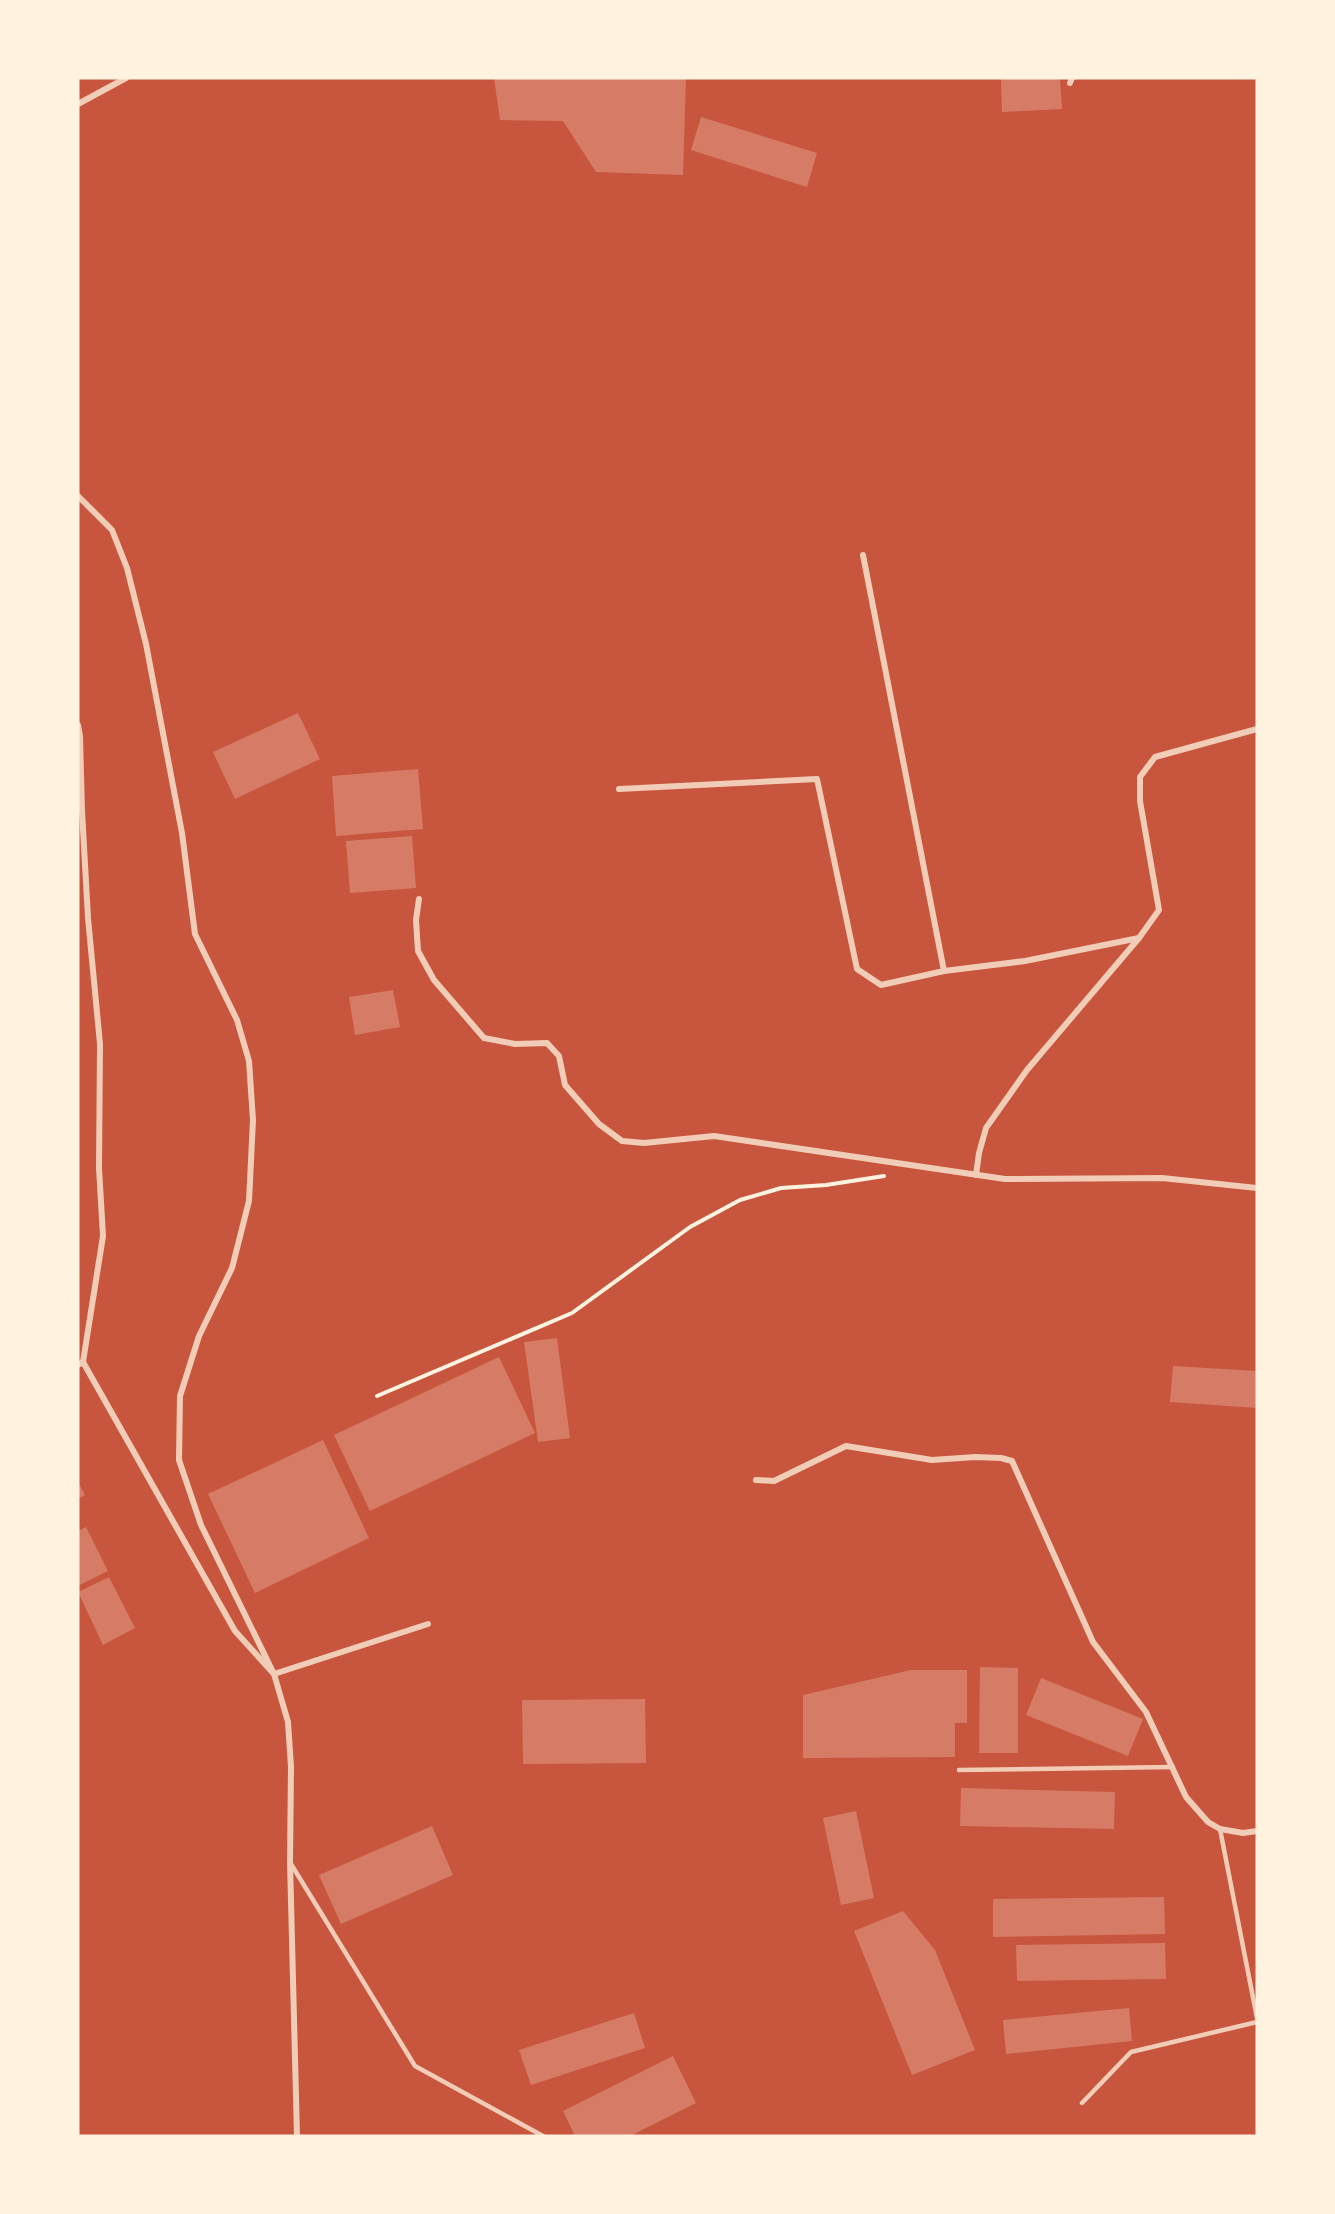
<svg xmlns="http://www.w3.org/2000/svg" width="1335" height="2214" viewBox="0 0 1335 2214" font-family="Roboto,sans-serif">
<style>
.building{fill:#d67c66}
.lines{fill:none;stroke-linecap:round;stroke-linejoin:round}
.path{stroke:#fff3e0;stroke-width:4}
.service{stroke:#f1ccb7;stroke-width:4.5}
.minor{stroke:#f1ccb7;stroke-width:6}
</style>
<rect width="100%" height="100%" fill="#c8553d"/>
<g class="building">
<polygon points="494,78 686,78 683,175 596,172 563,121 500,120"/>
<polygon points="1001,78 1060,78 1062,109 1002,112"/>
<polygon points="701,117 817,153 807,187 691,150"/>
<polygon points="298,713 320,759 235,799 213,752"/>
<polygon points="418,769 423,829 336,836 332,776"/>
<polygon points="412,836 416,888 350,893 346,841"/>
<polygon points="393,990 400,1027 355,1035 349,997"/>
<polygon points="557,1338 570,1438 538,1442 524,1342"/>
<polygon points="499,1357 535,1433 370,1511 334,1435"/>
<polygon points="1173,1366 1257,1371 1257,1408 1170,1402"/>
<polygon points="323,1440 369,1538 255,1593 208,1494"/>
<polygon points="78,1482 85,1495 78,1499"/>
<polygon points="86,1527 108,1571 78,1586 78,1531"/>
<polygon points="109,1577 135,1628 103,1645 78,1592"/>
<polygon points="980,1667 1018,1668 1018,1753 979,1753"/>
<polygon points="911,1670 967,1670 967,1723 955,1723 955,1757 803,1758 803,1695"/>
<polygon points="1041,1678 1143,1719 1128,1756 1026,1715"/>
<polygon points="645,1699 646,1763 523,1764 522,1700"/>
<polygon points="961,1788 1115,1792 1114,1829 960,1826"/>
<polygon points="856,1811 874,1898 841,1905 823,1818"/>
<polygon points="432,1826 453,1875 341,1924 319,1875"/>
<polygon points="1164,1897 1165,1934 993,1937 993,1899"/>
<polygon points="903,1911 935,1950 975,2050 912,2075 854,1931"/>
<polygon points="1165,1943 1166,1979 1017,1981 1016,1945"/>
<polygon points="1129,2008 1132,2041 1006,2054 1003,2020"/>
<polygon points="634,2013 645,2048 531,2085 519,2050"/>
<polygon points="673,2056 696,2103 630,2136 575,2136 563,2111"/>
</g>
<g class="lines">
<polyline class="path" points="377,1396 572,1313 690,1227 740,1200 781,1188 826,1185 884,1176"/>
<g class="service">
<polyline points="959,1770 1173,1767"/>
<polyline points="1220,1829 1257,2018"/>
<polyline points="291,1864 415,2066 543,2136"/>
<polyline points="1082,2103 1131,2052 1257,2022"/>
</g>
<g class="minor">
<polyline points="1070,83 1072,78"/>
<polyline points="78,104 126,78"/>
<polyline points="78,496 112,530 127,568 146,644 182,833 195,934 237,1020 249,1061 253,1120 249,1201 232,1268 199,1336 180,1396 179,1460 201,1525 274,1674 288,1722 291,1767 290,1862 297,2136"/>
<polyline points="863,555 944,971 1025,961 1139,938"/>
<polyline points="78,725 80,736 82,811 88,918 100,1044 99,1168 103,1236 83,1362"/>
<polyline points="619,789 817,779 857,969 881,985 944,971"/>
<polyline points="419,899 416,920 418,951 434,980 484,1038 515,1044 547,1043 559,1056 565,1085 599,1124 622,1141 644,1143 714,1136 1005,1179 1162,1178 1257,1188"/>
<polyline points="976,1175 979,1153 986,1128 1027,1070 1139,938 1159,910 1140,801 1140,777 1155,757 1257,729"/>
<polyline points="78,1365 83,1362 235,1631 274,1674 428,1624"/>
<polyline points="756,1480 774,1481 846,1446 932,1460 975,1457 1001,1458 1012,1461 1093,1642 1146,1712 1186,1797 1208,1822 1220,1829 1243,1833 1257,1831"/>
</g>
</g>
<rect width="1335" height="2214" fill="none" stroke="#fff3e0" stroke-width="159"/>
</svg>
